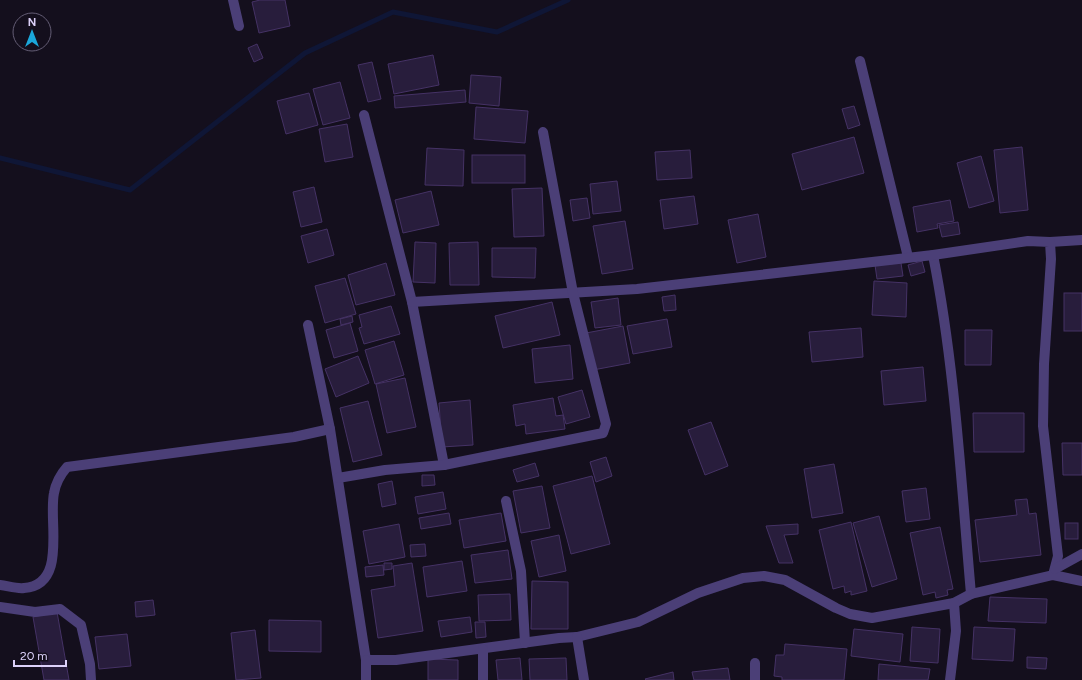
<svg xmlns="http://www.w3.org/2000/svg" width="1082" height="680" viewBox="0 0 1082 680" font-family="Figtree,sans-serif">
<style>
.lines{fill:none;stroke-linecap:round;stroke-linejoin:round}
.stream{stroke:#0f1636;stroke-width:5}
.building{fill:#281d3c;stroke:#453265}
.minor{stroke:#4b3f77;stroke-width:10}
</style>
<rect width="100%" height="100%" fill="#140f1d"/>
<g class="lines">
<polyline class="stream" points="0,158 130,190 305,53 393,12 497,32 568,0"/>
</g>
<g class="building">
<polygon points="260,0 285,0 290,26 259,33 252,2"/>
<polygon points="257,44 263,58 254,62 248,48"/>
<polygon points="433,55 439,85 394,94 388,64"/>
<polygon points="372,62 381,99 368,102 358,65"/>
<polygon points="471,75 501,77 499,106 469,103"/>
<polygon points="340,82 350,118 323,125 313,89"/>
<polygon points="465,90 466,102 395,108 394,96"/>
<polygon points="309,93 318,125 286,134 277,101"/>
<polygon points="854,106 860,125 848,129 842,109"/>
<polygon points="476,107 528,111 525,143 474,139"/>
<polygon points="347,124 353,157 325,162 319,129"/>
<polygon points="854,137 864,173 802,190 792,154"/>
<polygon points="1022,147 1028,210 1000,213 994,150"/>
<polygon points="427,148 464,150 463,186 425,185"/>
<polygon points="690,150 692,178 657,180 655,152"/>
<rect x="472" y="155" width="53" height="28"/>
<polygon points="981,156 994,201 969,208 957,163"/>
<polygon points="617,181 621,211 593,214 590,184"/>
<polygon points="314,187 322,222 301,227 293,192"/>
<polygon points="542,188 544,236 514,237 512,189"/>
<polygon points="431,191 439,225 403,233 395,200"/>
<polygon points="694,196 698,224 664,229 660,200"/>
<polygon points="587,198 590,218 573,221 570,200"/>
<polygon points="950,200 954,221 937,224 938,228 917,232 913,207"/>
<polygon points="758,214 766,257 737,263 728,220"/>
<polygon points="625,221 633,269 602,274 593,226"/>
<polygon points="958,222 960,234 942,237 939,225"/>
<polygon points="327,229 334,255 308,263 301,236"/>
<polygon points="415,242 436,243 435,283 413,282"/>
<polygon points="478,242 479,285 450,285 449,243"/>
<polygon points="492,248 536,248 535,278 492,277"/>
<polygon points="922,261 925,272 911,276 908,265"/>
<polygon points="386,263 395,295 356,305 348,275"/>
<polygon points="901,263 903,276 877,279 875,265"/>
<polygon points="345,278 356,314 325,323 315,286"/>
<polygon points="874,281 907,283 906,317 872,315"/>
<rect x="1064" y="293" width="18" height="38"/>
<polygon points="675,295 676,310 664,311 662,297"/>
<polygon points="618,298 621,325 595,328 591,302"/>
<polygon points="552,302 560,335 503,348 495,316"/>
<polygon points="391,306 400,334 364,344 359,328 362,327 359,315"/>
<polygon points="352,316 353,322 341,325 340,319"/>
<polygon points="667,319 672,347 633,354 627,326"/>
<polygon points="350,323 358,351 334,358 326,330"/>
<polygon points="623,326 630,363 593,370 586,333"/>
<polygon points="861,328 863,357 812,362 809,332"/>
<polygon points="965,330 992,330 991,365 965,365"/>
<polygon points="394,341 404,375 375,384 365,350"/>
<polygon points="570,345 573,379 535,383 532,349"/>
<polygon points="358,356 369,383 336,397 325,369"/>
<polygon points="923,367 926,401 884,405 881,371"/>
<polygon points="405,378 416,427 387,433 376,384"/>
<polygon points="582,390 590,417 566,424 558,397"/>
<polygon points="553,398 556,416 563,415 565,429 526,434 525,424 516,426 513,405"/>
<polygon points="470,400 473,445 442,447 439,403"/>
<polygon points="368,401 382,455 353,462 340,408"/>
<polygon points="973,413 1024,413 1024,452 974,452"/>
<polygon points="711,422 728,466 705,475 688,430"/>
<polygon points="1062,443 1082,443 1082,475 1063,475"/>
<polygon points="606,457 612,476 596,482 590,462"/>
<polygon points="535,463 539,476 517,482 513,470"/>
<polygon points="834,464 843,513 812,518 804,469"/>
<polygon points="422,475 434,475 435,485 422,486"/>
<polygon points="592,476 610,544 571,554 553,486"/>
<polygon points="392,481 396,504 382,507 378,484"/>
<polygon points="542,486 550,528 521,533 513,491"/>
<polygon points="926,488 930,519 906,522 902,491"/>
<polygon points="443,492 446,509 418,514 415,497"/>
<polygon points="1027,499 1029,514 1036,513 1041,555 980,562 975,520 1017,515 1015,500"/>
<polygon points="449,513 451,524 421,529 419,518"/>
<polygon points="501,513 506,541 464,548 459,520"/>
<polygon points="879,516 897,579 872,587 853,523"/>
<polygon points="851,522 867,591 851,595 851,591 845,593 844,586 833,589 819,530"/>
<rect x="1065" y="523" width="13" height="16"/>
<polygon points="399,524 405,557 369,564 363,531"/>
<polygon points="798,524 798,534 784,535 793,563 779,563 766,526"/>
<polygon points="940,527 953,589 947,590 948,595 936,598 935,592 923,595 910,533"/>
<polygon points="559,535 566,571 539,577 531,541"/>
<polygon points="425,544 426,556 411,557 410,545"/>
<polygon points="508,550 512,579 475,583 471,555"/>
<polygon points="462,561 467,591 427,597 423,567"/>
<polygon points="384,563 392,563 392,569 384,570"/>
<polygon points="412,563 423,631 378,638 371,590 395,586 393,566"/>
<polygon points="383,565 384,575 366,577 365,567"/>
<polygon points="532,581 568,582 568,629 531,629"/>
<polygon points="510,594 511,620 479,621 478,595"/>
<polygon points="990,597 1047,599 1046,623 988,621"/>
<polygon points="153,600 155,615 136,617 135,602"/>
<polygon points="57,612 69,680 44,680 33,617"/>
<polygon points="470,617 472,632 441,637 438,621"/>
<polygon points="269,620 321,621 321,652 269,651"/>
<polygon points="475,622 485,622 486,637 476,638"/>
<polygon points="912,627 940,629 938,663 910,661"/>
<polygon points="974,627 1015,629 1013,661 972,659"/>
<polygon points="854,629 903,634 900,662 851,656"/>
<polygon points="255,630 261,678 236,680 231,633"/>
<polygon points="127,634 131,666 99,669 95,637"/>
<polygon points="785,644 847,649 844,680 782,680 782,677 774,676 776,655 784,655"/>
<polygon points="1027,657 1047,658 1046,669 1027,668"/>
<polygon points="520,658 522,680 498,680 496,660"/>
<polygon points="566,658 567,680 530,680 529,659"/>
<polygon points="428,659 458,660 458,680 428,680"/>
<polygon points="879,664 930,669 928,680 878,680"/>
<polygon points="728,668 730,680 694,680 692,672"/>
<polygon points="673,672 674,680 646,680 645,679"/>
</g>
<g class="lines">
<g class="minor">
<polyline points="233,0 239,26"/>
<polyline points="860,61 908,257"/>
<polyline points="364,115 412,302 444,465"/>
<polyline points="1050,242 1082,240"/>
<path d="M933 255C955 366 961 481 971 594"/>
<polyline points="412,302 637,289 933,255 1028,241 1050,242 1051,259 1044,364 1043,426 1058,556 1053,575"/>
<polyline points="308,325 330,429 366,660 396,660 559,638 577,637 638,622 698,593 743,578 764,576 785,580 836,608 850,614 872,618 954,603 971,594 1053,575 1082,581"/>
<polyline points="338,478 385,470 444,465 603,433 606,424 573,293 543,132"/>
<polyline points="506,501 521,571 525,643"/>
<polyline points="1055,569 1082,554"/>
<path d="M0 585C8 586 17 589 24 588 68 585 48 521 54 493 56 482 60 475 67 467L294 437 330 429"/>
<polyline points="0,607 35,612 60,609 81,625 90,664 91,680"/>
<polyline points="577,637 584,680"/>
<polyline points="483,649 483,680"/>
<polyline points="755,663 755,680"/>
<polyline points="366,680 366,660"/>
<polyline points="950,680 956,631 954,603"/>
</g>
</g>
<g transform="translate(32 32)"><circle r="19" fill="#140f1d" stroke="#645d75"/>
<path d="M0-3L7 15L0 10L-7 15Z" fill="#1ba7da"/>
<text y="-6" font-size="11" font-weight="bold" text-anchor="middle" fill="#dcd1f9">N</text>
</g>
<path d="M14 660v6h52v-6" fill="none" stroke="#dcd1f9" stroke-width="2"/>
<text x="20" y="660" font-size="12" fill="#dcd1f9" stroke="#140f1d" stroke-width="3" paint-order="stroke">20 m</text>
</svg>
